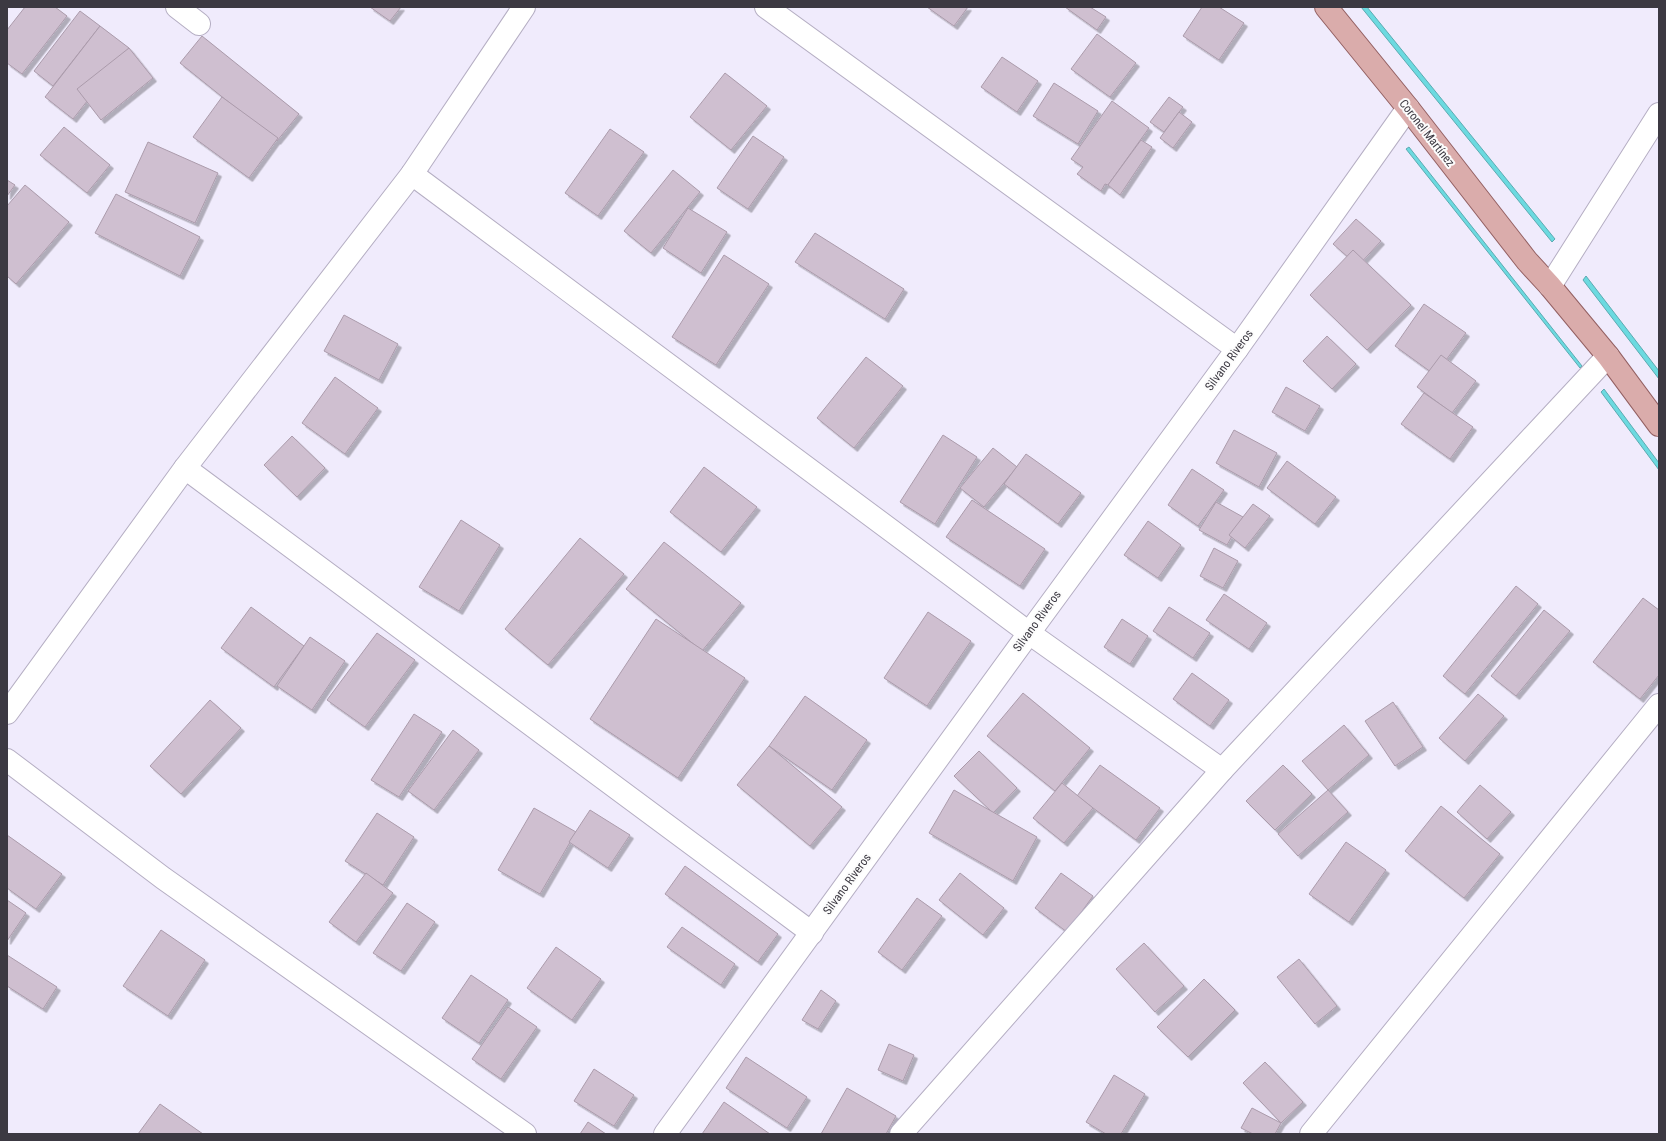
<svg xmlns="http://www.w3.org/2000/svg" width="1666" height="1141" viewBox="0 0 1666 1141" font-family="'Roboto Condensed',sans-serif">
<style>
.water{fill:#6bdae0;stroke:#5daab1}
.building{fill:#cfbfd0;stroke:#ab9bab;filter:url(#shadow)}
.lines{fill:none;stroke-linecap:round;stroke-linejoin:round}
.minor-casing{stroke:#b5aec3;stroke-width:24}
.major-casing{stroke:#936062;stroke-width:24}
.minor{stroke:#fff;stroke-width:22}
.major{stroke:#daacab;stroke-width:22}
.labels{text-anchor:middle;stroke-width:4;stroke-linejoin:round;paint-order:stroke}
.street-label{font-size:12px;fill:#3c3942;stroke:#fcfcfc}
</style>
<defs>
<filter id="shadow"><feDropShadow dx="3.5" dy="3.5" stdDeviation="0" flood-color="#0004"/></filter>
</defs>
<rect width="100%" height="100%" fill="#f0ebfc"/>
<g class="water">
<polygon points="1361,7 1367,7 1555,239 1552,242"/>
<polygon points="1409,147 1582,366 1580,368 1406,149"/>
<polygon points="1586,276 1659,371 1659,379 1583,280"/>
<polygon points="1604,389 1659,463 1659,470 1601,392"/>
</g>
<g class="building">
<polygon points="25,7 55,7 67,16 22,74 7,63 7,30"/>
<polygon points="370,7 401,7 390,21"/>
<polygon points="927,7 968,7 954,26"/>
<polygon points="1065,7 1090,7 1106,17 1097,30"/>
<polygon points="1202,7 1219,7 1244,23 1219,60 1183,36"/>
<polygon points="80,11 100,26 53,86 34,71"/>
<polygon points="100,26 129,48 73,119 45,97"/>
<polygon points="1097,34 1136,63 1110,97 1071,69"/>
<polygon points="202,36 299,114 277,141 180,63"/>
<polygon points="129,48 153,78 101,120 77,89"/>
<polygon points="1002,57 1038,81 1017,112 981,87"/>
<polygon points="725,73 767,106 731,150 690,117"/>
<polygon points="1054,83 1098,111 1078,144 1033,116"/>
<polygon points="222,97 278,138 249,178 193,137"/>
<polygon points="1169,97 1183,107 1164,132 1150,122"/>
<polygon points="1112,101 1149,128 1108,185 1105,184 1101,191 1077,174 1083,167 1071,159"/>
<polygon points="1179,112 1192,122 1173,148 1160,138"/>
<polygon points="64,127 110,165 87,193 40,155"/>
<polygon points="610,129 644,152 598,216 565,193"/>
<polygon points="753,136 784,157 748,209 717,188"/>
<polygon points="1141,140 1152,147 1120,195 1108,185"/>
<polygon points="148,142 218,173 195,223 125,192"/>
<polygon points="673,170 700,192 651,253 624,231"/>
<polygon points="7,180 15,185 7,196"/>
<polygon points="25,185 69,222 16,284 7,276 7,206"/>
<polygon points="116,194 200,237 180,276 95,233"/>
<polygon points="688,208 727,232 701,273 663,248"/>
<polygon points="1356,219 1381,241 1358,266 1333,244"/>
<polygon points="815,233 904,289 885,319 795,262"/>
<polygon points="1353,250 1411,305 1367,350 1310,295"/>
<polygon points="724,255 769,284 716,365 672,337"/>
<polygon points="1424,304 1466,333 1435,375 1395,346"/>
<polygon points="344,315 398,344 379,380 324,351"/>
<polygon points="1327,336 1356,364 1332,389 1303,361"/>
<polygon points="1441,355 1476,381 1452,413 1417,387"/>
<polygon points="866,357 903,386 854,448 817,418"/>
<polygon points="335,377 378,408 345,454 302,423"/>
<polygon points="1286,387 1320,406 1305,431 1272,412"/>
<polygon points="1424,393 1473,427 1450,459 1401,424"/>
<polygon points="1234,430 1277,453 1259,487 1216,463"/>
<polygon points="943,435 977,457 935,524 900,502"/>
<polygon points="292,436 325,468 297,497 264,465"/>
<polygon points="993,448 1017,467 984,507 960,488"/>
<polygon points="1026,454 1081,493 1058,524 1004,484"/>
<polygon points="1287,461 1336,497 1315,524 1267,488"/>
<polygon points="704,467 757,507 721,552 670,512"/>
<polygon points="1192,469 1224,490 1198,526 1168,505"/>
<polygon points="972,500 1045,549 1020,586 946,537"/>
<polygon points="1216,502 1243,517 1227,545 1199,530"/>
<polygon points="1253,504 1270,516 1245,548 1229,535"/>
<polygon points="461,520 500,545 459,611 419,587"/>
<polygon points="1148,521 1181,545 1158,578 1124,555"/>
<polygon points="580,538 624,574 548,665 505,629"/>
<polygon points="664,542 741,603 702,651 626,589"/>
<polygon points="1214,548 1238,561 1223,588 1200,576"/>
<polygon points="1516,586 1538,604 1465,694 1443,676"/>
<polygon points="1224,594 1267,623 1249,649 1206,620"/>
<polygon points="1643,598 1659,610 1659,675 1640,699 1593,662"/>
<polygon points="251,607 304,646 274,687 221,648"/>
<polygon points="1169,607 1210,633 1193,658 1153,631"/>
<polygon points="1544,610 1570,631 1516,696 1491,676"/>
<polygon points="928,612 971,641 927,706 884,678"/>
<polygon points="656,619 745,678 678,778 590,719"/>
<polygon points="1122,619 1148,636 1130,664 1104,647"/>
<polygon points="377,633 415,660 365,727 327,700"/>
<polygon points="310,637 345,661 312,710 277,686"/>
<polygon points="1192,673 1229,700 1210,726 1173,699"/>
<polygon points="1023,693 1090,748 1055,791 987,736"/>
<polygon points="1478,694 1504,716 1465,761 1439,738"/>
<polygon points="805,696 867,740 832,790 769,746"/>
<polygon points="210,700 241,728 181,794 150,766"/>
<polygon points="1393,702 1423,747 1395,766 1365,721"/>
<polygon points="414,714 442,732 399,797 371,780"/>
<polygon points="1344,725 1369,755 1328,790 1302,761"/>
<polygon points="453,730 479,750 434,810 408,791"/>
<polygon points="769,746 842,807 810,846 737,785"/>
<polygon points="979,751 1017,788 993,813 954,776"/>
<polygon points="1100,765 1160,808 1136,840 1077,796"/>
<polygon points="1283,765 1312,794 1275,830 1246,801"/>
<polygon points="1062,783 1093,808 1064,843 1033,818"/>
<polygon points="1480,785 1511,812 1487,839 1457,812"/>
<polygon points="954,790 1037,837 1013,881 929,833"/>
<polygon points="1328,790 1348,812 1298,856 1278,834"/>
<polygon points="1441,806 1500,854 1464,898 1405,851"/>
<polygon points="534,808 576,832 540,894 498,870"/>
<polygon points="590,810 630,835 608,868 569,842"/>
<polygon points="377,813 414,837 383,885 345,861"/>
<polygon points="7,835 62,874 36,909 7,888"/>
<polygon points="1346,842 1386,870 1349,922 1309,894"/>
<polygon points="685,866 778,934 758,962 665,894"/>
<polygon points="366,873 393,893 356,942 329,922"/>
<polygon points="960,873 1004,908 983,935 939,900"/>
<polygon points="1061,873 1093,896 1067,932 1035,908"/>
<polygon points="917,898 942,916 902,970 878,952"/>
<polygon points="7,900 26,913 7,941"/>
<polygon points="407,903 435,922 401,971 373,953"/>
<polygon points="682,927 735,964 721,985 667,947"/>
<polygon points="161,930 205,960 168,1016 123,986"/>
<polygon points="1144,943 1184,986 1155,1012 1116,969"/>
<polygon points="556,947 601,979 572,1020 527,988"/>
<polygon points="7,955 57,987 43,1009 7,986"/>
<polygon points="1299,959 1337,1006 1315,1024 1277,977"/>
<polygon points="471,975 508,1000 479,1043 442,1018"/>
<polygon points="1204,979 1235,1010 1188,1057 1157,1027"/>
<polygon points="821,990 836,1001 818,1029 802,1020"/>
<polygon points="508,1007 537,1027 501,1079 472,1059"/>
<polygon points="889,1044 914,1055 903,1081 878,1070"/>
<polygon points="746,1057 807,1097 787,1128 726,1088"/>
<polygon points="1265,1062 1303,1102 1281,1123 1243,1083"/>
<polygon points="594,1069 634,1095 614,1126 574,1101"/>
<polygon points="1114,1075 1145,1094 1121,1134 1106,1134 1086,1122"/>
<polygon points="847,1088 896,1116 886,1134 821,1134"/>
<polygon points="724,1102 770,1134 702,1134"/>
<polygon points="160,1104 203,1134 138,1134"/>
<polygon points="1252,1108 1281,1123 1275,1134 1253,1134 1241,1128"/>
<polygon points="588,1122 606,1134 580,1134"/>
</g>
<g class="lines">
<defs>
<g id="minor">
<polyline points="177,7 199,24"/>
<polyline points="766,7 1237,349"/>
<polyline points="412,174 1029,633 1222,770"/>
<polyline points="1550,286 1659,114"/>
<polyline points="185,468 812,933"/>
<polyline points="7,713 185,468 412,174 524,7"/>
<polyline points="7,760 163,878 525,1134"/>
<polyline points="665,1134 1029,633 1237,349 1408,108"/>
<polyline points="901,1134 1222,770 1608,356"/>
<polyline points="1311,1134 1659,705"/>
</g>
<polyline id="major" points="1326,7 1408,108 1527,261 1550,286 1608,356 1659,425"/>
</defs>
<use href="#minor" class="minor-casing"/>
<use href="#major" class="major-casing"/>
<use href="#minor" class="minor"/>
<use href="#major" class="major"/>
</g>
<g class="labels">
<g class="street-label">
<text transform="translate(1427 133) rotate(52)" y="4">Coronel Martínez</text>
<text transform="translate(1229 360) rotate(-54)" y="4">Silvano Riveros</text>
<text transform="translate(1037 621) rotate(-54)" y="4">Silvano Riveros</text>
<text transform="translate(847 884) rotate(-54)" y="4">Silvano Riveros</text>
</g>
</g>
<rect width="1666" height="1141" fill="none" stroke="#3c3942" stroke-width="16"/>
</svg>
